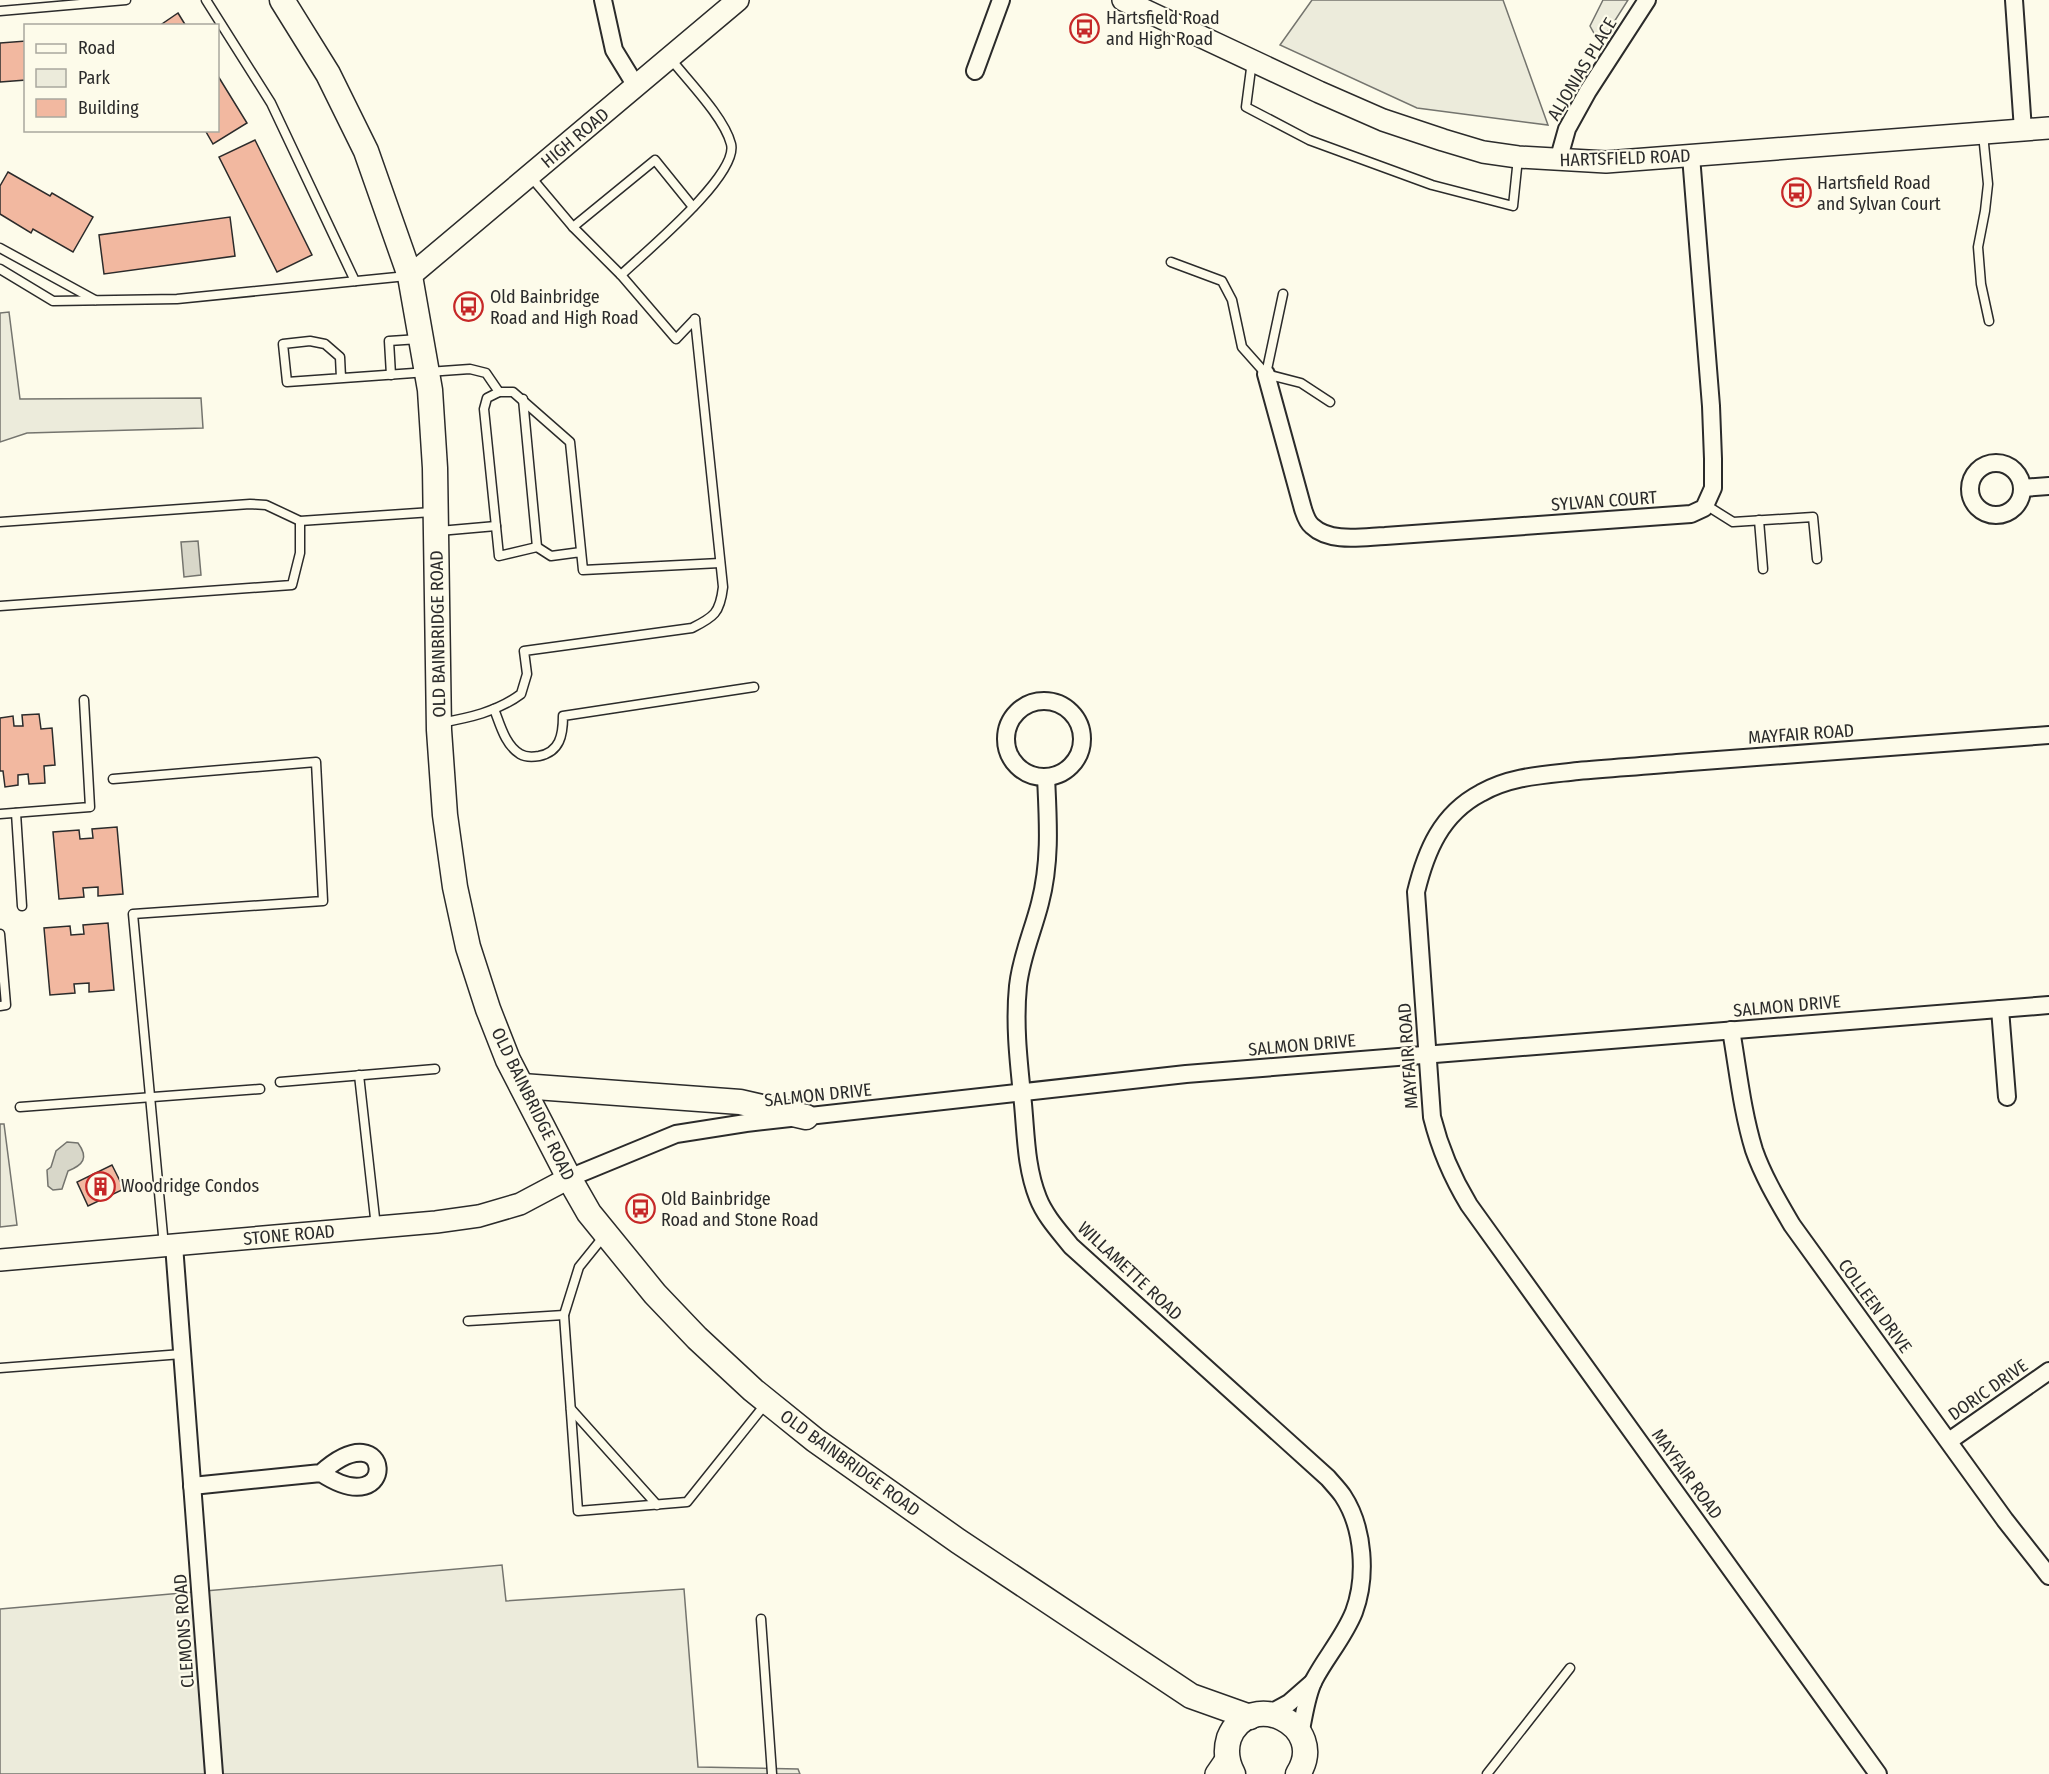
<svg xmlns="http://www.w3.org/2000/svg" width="2049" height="1774" viewBox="0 0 2049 1774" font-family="'Fira Sans Condensed',sans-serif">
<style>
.green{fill:#ecebdb;stroke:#74746e;stroke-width:1.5}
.water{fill:#d8d7c9;stroke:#74746e;stroke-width:1.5}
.building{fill:#f2b8a0;stroke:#2b2b2b;stroke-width:1.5}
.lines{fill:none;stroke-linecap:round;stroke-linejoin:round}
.service-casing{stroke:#2b2b2b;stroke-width:11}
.minor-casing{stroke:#2b2b2b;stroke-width:20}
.tertiary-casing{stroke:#2b2b2b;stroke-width:24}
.secondary-casing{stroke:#2b2b2b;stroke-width:27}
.service{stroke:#fdfbea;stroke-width:8}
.minor{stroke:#fdfbea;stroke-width:16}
.tertiary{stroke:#fdfbea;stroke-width:21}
.secondary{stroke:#fdfbea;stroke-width:24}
.labels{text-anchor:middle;stroke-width:4.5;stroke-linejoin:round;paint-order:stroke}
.poi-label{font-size:18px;fill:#2b2b2b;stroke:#fdfbea;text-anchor:start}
.street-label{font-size:18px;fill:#2b2b2b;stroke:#fdfbea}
</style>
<rect width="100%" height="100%" fill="#fdfbea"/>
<g class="green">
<polygon points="1312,0 1503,0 1548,125 1417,108 1280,45"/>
<polygon points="1603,0 1628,0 1600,44 1590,26"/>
<polygon points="9,312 20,399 201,398 203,428 27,433 0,442 0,313"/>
<polygon points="0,1124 4,1124 17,1225 0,1227"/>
<polygon points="502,1565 506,1601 684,1589 698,1767 798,1769 800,1774 0,1774 0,1609"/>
</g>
<g class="water">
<polygon points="198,541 201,575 184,577 181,542"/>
<path d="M67 1142 78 1143C89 1158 83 1165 68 1171L62 1189 53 1190 48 1186 47 1170 51 1167 56 1151Z"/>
</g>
<g class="building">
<polygon points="178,13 186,26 159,26"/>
<polygon points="26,41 26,80 0,82 0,43"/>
<polygon points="218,76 247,123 213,144 205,130 218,130"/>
<polygon points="255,140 312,255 277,272 219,157"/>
<polygon points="8,172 50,196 52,193 93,217 73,252 33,229 31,233 0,214 0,186"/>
<polygon points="230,217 235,256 104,274 99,235"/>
<polygon points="39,714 41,729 52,728 55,765 44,766 45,783 29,784 28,774 18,775 18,785 5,787 3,771 0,771 0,718 13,716 14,726 23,726 22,715"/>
<polygon points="117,827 123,894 98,896 98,887 83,888 84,897 59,899 53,832 79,830 80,839 93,838 92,829"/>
<polygon points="108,923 114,990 89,992 89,983 74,984 75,993 50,995 44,928 70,926 71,935 84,934 83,925"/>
<polygon points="112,1165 124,1189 88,1206 77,1182"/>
</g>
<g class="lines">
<defs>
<g id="service">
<polyline points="206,0 271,103 355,281"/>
<polyline points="0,11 126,0"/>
<polyline points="1252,61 1246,107 1309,140 1432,185 1513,206 1518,158"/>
<polyline points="1983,134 1988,184 1985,211 1978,247 1981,284 1989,321"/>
<polyline points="530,176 573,227 621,275 676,339 695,319"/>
<polyline points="573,227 655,160 693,207"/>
<polyline points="0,248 95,300"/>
<polyline points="1171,262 1222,281 1232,300 1242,347 1266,374 1301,383 1330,402"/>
<polyline points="0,269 53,301 177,299 407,276"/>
<path d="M621 275C644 253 739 175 731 144 724 117 688 81 670 58"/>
<polyline points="1266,374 1283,294"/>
<polyline points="391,375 389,341 419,339"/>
<polyline points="341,378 340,357 325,344 310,341 283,344 287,382 470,369 486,373 499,392"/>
<polyline points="523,399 537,547"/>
<polyline points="1706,505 1733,522 1813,517 1817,559"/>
<polyline points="1759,520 1763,569"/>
<polyline points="0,522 250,504 266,505 300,521 432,512"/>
<polyline points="439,531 496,526"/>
<polyline points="581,552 551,556 537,547 499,556 484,409 487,398 499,392 513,392 570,442 583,570 720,563"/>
<polyline points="0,606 292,585 300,553 300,521"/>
<path d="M494 709C500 724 505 745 520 754 525 757 533 757 539 756 560 752 563 735 563 716L754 687"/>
<path d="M440 723C468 718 497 712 521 694L527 674 524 651 692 628C714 617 720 613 723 587L695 319"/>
<polyline points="113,779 316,762 323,901 133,914 164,1246"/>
<polyline points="16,813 22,906"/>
<polyline points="0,814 90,807 84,700"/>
<polyline points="0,934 6,1005 0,1006"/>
<polyline points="359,1075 376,1227"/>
<polyline points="280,1082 435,1069"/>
<polyline points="20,1107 260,1089"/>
<polyline points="604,1236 579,1267 564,1315 578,1511 687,1502 767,1402"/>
<polyline points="468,1321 564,1315"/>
<polyline points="0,1368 182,1354"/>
<polyline points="571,1409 657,1505"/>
<polyline points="761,1619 772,1774"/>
<polyline points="1487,1774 1570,1668"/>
</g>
<g id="minor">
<polyline points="603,0 614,50 636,86"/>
<polyline points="2014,0 2023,130"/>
<polyline points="975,71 1001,0"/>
<polyline points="1558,161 1567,129 1588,91 1647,0"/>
<path d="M1266 374 1303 509C1305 515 1307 522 1312 526 1330 543 1362 537 1385 536L1691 514 1704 508 1713 488V459L1711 406 1691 156"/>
<circle cx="1996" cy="489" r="26"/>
<polyline points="2022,488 2049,486"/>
<circle cx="1044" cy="739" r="38"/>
<path d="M1046 777C1048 820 1051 861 1040 903 1033 931 1021 957 1018 986 1014 1025 1019 1065 1023 1104 1026 1136 1026 1168 1038 1198 1045 1216 1059 1231 1071 1246L1328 1478C1333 1484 1339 1490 1343 1496 1364 1528 1367 1577 1354 1612 1344 1637 1326 1657 1314 1680 1306 1696 1304 1717 1300 1734"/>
<polyline points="2000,1009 2007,1097"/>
<path d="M1731 1030C1738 1070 1742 1111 1754 1150 1763 1176 1778 1201 1792 1225L2005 1520 2049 1576"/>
<polyline points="569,1178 676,1134 746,1123 1186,1074 2049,1005"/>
<polyline points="174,1245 214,1774"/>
<polyline points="1949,1441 2049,1371"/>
<path d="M192 1486 321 1473C393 1408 400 1525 321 1473"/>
<polyline points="1269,1714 1289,1703 1313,1682"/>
<path d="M1878 1774 1469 1205C1452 1177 1440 1149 1432 1117L1416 892C1426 851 1441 814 1481 793 1511 776 1544 775 1578 771 1611 768 1644 766 1677 763 1801 754 1925 744 2049 735"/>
</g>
<g id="tertiary">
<polyline points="1123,0 1319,92 1383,120 1443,140 1483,152 1518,157 1606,162 2049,128"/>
<polyline points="410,276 738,0"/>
<polyline points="0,1260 436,1222 479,1216 520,1204 569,1178"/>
<polyline points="1216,1774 1227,1758"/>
</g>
<g id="secondary">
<polyline points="282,0 328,74 366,151 410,276 430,390 435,468 439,730 445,815 455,887 468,947 488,1009 508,1060 569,1178 589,1213 655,1294 697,1338 753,1390 815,1440 958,1541 1191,1696 1250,1717"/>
<polyline points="522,1086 740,1102 806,1117"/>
<path d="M1233 1774C1227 1763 1225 1751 1229 1738 1249 1687 1329 1725 1298 1774"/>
</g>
</defs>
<use href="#service" class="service-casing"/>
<use href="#minor" class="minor-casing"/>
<use href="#tertiary" class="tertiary-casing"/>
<use href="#secondary" class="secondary-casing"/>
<use href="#service" class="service"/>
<use href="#minor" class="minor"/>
<use href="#tertiary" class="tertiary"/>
<use href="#secondary" class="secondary"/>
</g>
<defs>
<symbol id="bus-ring" viewBox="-11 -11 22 22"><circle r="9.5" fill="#fdfbea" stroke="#c62828" stroke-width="1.5"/><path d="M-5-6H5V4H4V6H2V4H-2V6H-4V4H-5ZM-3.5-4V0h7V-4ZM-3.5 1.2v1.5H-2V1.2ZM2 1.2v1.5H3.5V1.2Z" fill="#c62828"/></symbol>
<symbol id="building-ring" viewBox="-11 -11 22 22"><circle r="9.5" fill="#fdfbea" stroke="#c62828" stroke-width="1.5"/><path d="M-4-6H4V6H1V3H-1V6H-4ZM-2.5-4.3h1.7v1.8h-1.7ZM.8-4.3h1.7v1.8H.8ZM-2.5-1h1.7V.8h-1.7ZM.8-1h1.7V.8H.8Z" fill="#c62828"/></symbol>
</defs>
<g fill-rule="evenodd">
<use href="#bus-ring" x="1068" y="12" width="33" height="33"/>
<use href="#bus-ring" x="1780" y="176" width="33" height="33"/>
<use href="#bus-ring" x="452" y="290" width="33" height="33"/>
<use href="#building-ring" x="84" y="1170" width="33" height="33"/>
<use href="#bus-ring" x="624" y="1192" width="33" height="33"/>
</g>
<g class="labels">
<g class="poi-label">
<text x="1106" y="24">Hartsfield Road<tspan x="1106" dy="21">and High Road</tspan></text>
<text x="1817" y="189">Hartsfield Road<tspan x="1817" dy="21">and Sylvan Court</tspan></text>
<text x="490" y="303">Old Bainbridge<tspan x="490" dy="21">Road and High Road</tspan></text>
<text x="121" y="1192">Woodridge Condos</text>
<text x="661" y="1205">Old Bainbridge<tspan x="661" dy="21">Road and Stone Road</tspan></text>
</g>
<g class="street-label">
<text transform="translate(1582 69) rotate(-59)" y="6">ALJONIAS PLACE</text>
<text transform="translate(575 138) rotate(-40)" y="6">HIGH ROAD</text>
<text transform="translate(1625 158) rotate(-2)" y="6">HARTSFIELD ROAD</text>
<text transform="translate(1604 501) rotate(-4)" y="6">SYLVAN COURT</text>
<text transform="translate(438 634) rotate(-91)" y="6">OLD BAINBRIDGE ROAD</text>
<text transform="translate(1801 734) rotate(-4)" y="6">MAYFAIR ROAD</text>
<text transform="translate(1787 1006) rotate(-5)" y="6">SALMON DRIVE</text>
<text transform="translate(1302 1045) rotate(-5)" y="6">SALMON DRIVE</text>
<text transform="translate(1408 1056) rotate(-94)" y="6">MAYFAIR ROAD</text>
<text transform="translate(818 1095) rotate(-6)" y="6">SALMON DRIVE</text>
<text transform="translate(533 1104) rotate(64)" y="6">OLD BAINBRIDGE ROAD</text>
<text transform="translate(289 1235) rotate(-5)" y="6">STONE ROAD</text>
<text transform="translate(1130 1271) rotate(43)" y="6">WILLAMETTE ROAD</text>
<text transform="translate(1875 1306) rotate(54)" y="6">COLLEEN DRIVE</text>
<text transform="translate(1988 1390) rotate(-35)" y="6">DORIC DRIVE</text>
<text transform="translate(850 1463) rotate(36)" y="6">OLD BAINBRIDGE ROAD</text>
<text transform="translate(1687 1474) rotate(54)" y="6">MAYFAIR ROAD</text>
<text transform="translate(184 1631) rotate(-94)" y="6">CLEMONS ROAD</text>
</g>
</g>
<rect x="24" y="24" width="195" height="108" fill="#fdfbea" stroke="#a9a89e" stroke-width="1.5"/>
<rect x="36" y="44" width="30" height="9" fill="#fdfbea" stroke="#a9a89e" stroke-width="1.5"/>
<text x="78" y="54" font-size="18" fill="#2b2b2b">Road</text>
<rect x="36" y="69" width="30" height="18" fill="#ecebdb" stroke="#a9a89e" stroke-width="1.5"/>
<text x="78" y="84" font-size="18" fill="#2b2b2b">Park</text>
<rect x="36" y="99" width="30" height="18" fill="#f2b8a0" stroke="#a9a89e" stroke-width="1.5"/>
<text x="78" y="114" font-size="18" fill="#2b2b2b">Building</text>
</svg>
